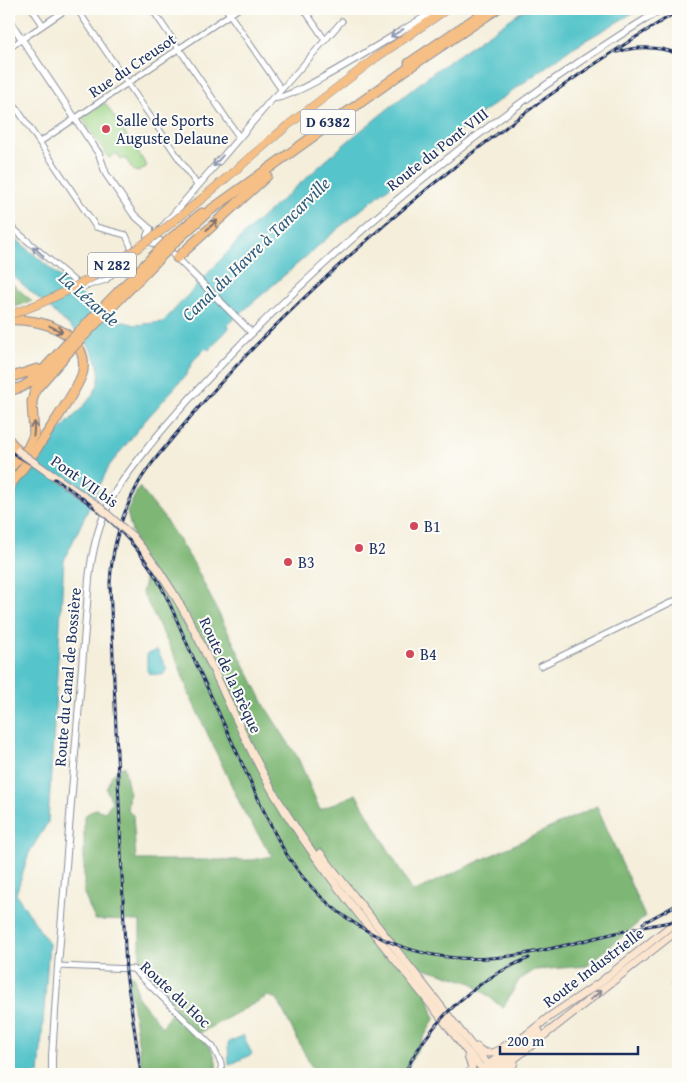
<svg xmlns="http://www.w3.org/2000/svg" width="687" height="1083" viewBox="0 0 687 1083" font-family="'Gentium Book Plus',serif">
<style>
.green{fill:#9ed688;stroke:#5c8273}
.forest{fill:#7eb774;stroke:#4c7369}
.water{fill:#57c5cb;stroke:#397a94}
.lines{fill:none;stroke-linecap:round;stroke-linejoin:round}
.minor-casing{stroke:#888e9c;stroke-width:7}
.tertiary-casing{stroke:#888e9c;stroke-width:8}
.secondary-casing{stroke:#888e9c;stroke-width:9}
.primary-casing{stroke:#888e9c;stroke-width:9}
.trunk-casing{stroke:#888e9c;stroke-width:11}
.motorway-casing{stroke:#888e9c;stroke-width:11}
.minor{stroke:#fff;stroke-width:5}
.tertiary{stroke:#fff;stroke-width:6}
.secondary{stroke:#fbe5cf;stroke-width:7}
.primary{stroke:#f5bf86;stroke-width:8}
.trunk{stroke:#f5bf86;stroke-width:9}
.motorway{stroke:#f5bf86;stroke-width:9}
.rail-casing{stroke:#1b2f5e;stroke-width:3}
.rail{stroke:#fdfcf7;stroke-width:1;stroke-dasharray:4;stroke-linecap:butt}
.secondary-bridge-casing{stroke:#888e9c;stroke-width:9;stroke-linecap:butt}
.primary-bridge-casing{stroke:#888e9c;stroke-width:9;stroke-linecap:butt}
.trunk-bridge-casing{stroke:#888e9c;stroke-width:11;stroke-linecap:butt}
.motorway-bridge-casing{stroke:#888e9c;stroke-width:11;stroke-linecap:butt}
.secondary-bridge{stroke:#fbe5cf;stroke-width:7}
.primary-bridge{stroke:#f5bf86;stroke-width:8}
.trunk-bridge{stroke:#f5bf86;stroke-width:9}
.motorway-bridge{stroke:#f5bf86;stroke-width:9}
.oneway{stroke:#8d97ae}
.oneway2{stroke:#7d7070}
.oneway3{stroke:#8b8a96}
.poi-dot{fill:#d1495b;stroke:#fdfcf7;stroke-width:2}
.labels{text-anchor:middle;stroke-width:4;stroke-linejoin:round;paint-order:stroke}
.shield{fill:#fdfcf7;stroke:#5f6c8c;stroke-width:1}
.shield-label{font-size:15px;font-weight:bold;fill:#1b2f5e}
.street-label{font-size:16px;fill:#1b2f5e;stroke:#fdfcf7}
.poi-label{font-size:16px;fill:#1b2f5e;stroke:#fdfcf7;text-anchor:start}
.water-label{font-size:18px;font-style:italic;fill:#2d5c7f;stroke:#fdfcf7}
</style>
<rect width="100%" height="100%" fill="#fdfcf7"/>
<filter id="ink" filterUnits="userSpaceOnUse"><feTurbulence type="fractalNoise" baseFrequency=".02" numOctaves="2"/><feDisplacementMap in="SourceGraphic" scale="10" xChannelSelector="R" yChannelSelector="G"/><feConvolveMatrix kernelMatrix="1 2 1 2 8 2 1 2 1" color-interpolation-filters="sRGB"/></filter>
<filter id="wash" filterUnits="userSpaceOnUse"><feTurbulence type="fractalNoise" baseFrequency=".0096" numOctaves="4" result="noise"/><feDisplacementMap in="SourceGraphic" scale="20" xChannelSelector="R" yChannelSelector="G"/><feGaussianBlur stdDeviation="1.12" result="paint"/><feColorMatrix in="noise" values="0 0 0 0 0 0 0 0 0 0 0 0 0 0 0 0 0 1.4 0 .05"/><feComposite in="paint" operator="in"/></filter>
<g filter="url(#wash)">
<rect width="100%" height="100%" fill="#f4eeda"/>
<polygon class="green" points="105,103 147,166 139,172 134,171 125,158 121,160 116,153 109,158 82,118"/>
<g class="forest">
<polygon points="9,281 32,301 9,309"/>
<path d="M139 487 165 519 194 564 266 708 298 758 320 810 356 794 413 892 597 806 645 917 587 966 535 970 519 980 503 1008 472 983 421 967 434 1019 404 1074H315L277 999 268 996 198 1034C211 1049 218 1053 216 1074H143L128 976H134L137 996 162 1027 176 1006 149 979 140 960V921L95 920 84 894V816L95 809 105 812 112 802 106 789 112 775 124 766 129 791 127 811 133 815 136 860H253L272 856 244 812 189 694 178 663 142 592 145 582 127 512Z"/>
</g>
<g class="water">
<path d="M525 9H640L572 48 480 114 347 221 228 324 229 328 209 350 206 348 193 361 186 375 143 423 109 466 64 560 48 822 29 853 16 894 49 944 39 1074H9V501C26 479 42 455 59 432 71 417 91 403 98 384 103 367 93 351 83 338L9 272V233L108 318 136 325 163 322 251 227 348 141 435 71Z"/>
<polygon points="157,650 167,669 163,675 150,674 147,670 147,654"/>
<polygon points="678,972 678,997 670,987"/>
<polygon points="243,1035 252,1054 229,1065 228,1043"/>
</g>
</g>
<g filter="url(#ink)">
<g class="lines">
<defs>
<g id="minor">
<polyline points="32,9 43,25"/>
<polyline points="77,9 197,185"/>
<polyline points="152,9 239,137"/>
<polyline points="226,9 281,89"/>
<polyline points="304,9 325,40"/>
<polyline points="9,48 67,9"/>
<polyline points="9,97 96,227 126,235 131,247 131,256 106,280 83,287 73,280 9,225"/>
<polyline points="274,98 342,21"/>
<polyline points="40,142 238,9"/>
<polyline points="541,666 678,599"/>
<polyline points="58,966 133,969 213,1047 221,1063 222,1074"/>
</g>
<g id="tertiary">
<polyline points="9,20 99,154 106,174 134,215 150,229"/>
<polyline points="150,229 147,236 148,240 154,244 160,241"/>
<path d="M160 230 273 98C293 102 413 22 439 9"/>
<polyline points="160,241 252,333"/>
<path d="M52 1074V1056L58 966 89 579C92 550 99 522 113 496 123 478 137 462 149 446 178 410 209 377 241 344 369 215 507 103 662 9"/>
</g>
<g id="secondary">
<polyline points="52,475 98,506"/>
<path d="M132 536C199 612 225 710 275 795 329 886 403 965 466 1050L487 1074"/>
<polyline points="320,853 476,1051 497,1074"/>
<path d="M477 1047C488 1059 498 1051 509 1043"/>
<polyline points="468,1057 472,1067 469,1074"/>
<polyline points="489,1071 539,1031"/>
<polyline points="477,1074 549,1017 598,984 678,920"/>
<polyline points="495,1074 678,930"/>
<polyline points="508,1074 514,1063"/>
</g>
<polyline id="primary" points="204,197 287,126 377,57 447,9"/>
<g id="trunk">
<polyline points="409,63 489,9"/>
<polyline points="170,239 202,213"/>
<path d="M9 320C39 318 89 332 83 371 80 388 23 470 9 486"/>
<polyline points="32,377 44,369 66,345"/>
<polyline points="9,378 37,369"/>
<polyline points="9,440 18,451"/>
</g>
<g id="motorway">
<polyline points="175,242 208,212 410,67 497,9"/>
<polyline points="177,258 267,176"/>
<polyline points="9,391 22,387 42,375"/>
<polyline points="9,469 28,448 34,435 32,402 35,390 72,348"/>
</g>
</defs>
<use href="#minor" class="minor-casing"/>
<use href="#tertiary" class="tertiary-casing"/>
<use href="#secondary" class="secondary-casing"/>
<use href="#primary" class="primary-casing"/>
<use href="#trunk" class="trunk-casing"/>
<use href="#motorway" class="motorway-casing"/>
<use href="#minor" class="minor"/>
<use href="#tertiary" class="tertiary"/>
<use href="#secondary" class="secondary"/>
<use href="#primary" class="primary"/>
<use href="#trunk" class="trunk"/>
<use href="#motorway" class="motorway"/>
<defs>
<g id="rail">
<path d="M617 52C638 46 658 46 678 54"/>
<path d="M9 451C61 481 115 515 149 566 166 591 176 619 188 646 207 688 226 729 245 770 259 799 271 831 289 858 326 915 389 953 457 958 533 963 603 930 678 921"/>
<polyline points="643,923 678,904"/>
<path d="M141 1074 126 973 110 583C112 547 121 515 138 484 148 466 163 450 176 434 202 403 228 374 256 345 383 217 524 104 678 11"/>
<path d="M404 1074C430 1021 474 980 529 958"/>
</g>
</defs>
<use href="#rail" class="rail-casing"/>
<use href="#rail" class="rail"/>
<defs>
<g id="secondary-bridge">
<polyline points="18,451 52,475"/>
<polyline points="98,506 132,536"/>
</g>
<path id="primary-bridge" d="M9 315C82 291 145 246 204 197"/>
<polyline id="trunk-bridge" points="66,345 170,239"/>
<polyline id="motorway-bridge" points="72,348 175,242"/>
</defs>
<use href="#secondary-bridge" class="secondary-bridge-casing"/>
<use href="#primary-bridge" class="primary-bridge-casing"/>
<use href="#trunk-bridge" class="trunk-bridge-casing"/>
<use href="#motorway-bridge" class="motorway-bridge-casing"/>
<use href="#secondary-bridge" class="secondary-bridge"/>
<use href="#primary-bridge" class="primary-bridge"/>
<use href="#trunk-bridge" class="trunk-bridge"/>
<use href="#motorway-bridge" class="motorway-bridge"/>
</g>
<defs><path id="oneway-shaft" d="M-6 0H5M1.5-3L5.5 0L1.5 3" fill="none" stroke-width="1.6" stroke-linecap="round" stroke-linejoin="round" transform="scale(1.25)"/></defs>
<g class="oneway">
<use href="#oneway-shaft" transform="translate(397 33) rotate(149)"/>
<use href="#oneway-shaft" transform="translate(218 161) rotate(131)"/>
<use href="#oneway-shaft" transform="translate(38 251) rotate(-138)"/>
</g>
<g class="oneway2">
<use href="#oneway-shaft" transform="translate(212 225) rotate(-42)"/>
<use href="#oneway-shaft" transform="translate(56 329) rotate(27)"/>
<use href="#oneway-shaft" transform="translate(34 429) rotate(-86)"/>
</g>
<use class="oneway3" href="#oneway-shaft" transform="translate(596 995) rotate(-38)"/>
</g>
<g class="poi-dot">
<circle cx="106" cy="129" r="5"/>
<circle cx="414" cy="526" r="5"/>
<circle cx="359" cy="548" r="5"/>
<circle cx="288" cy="562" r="5"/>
<circle cx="410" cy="654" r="5"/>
</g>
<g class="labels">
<g class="shield">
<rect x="300.5" y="109.5" width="55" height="25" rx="4"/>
<rect x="88" y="252.5" width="48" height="25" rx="4"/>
</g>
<g class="shield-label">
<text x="328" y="127">D 6382</text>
<text x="112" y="270">N 282</text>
</g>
<g class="street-label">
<text transform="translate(132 65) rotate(-34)" y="6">Rue du Creusot</text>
<text transform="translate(437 149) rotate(-38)" y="6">Route du Pont VIII</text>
<text transform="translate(85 481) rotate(35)" y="6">Pont VII bis</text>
<text transform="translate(231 675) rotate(65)" y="6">Route de la Brèque</text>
<text transform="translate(67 677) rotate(-85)" y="6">Route du Canal de Bossière</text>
<text transform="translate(593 967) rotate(-37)" y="6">Route Industrielle</text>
<text transform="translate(176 994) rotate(43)" y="6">Route du Hoc</text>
</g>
<g class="poi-label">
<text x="116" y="126">Salle de Sports<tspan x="116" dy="18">Auguste Delaune</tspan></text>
<text x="424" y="532">B1</text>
<text x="369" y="554">B2</text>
<text x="298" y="568">B3</text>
<text x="420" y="660">B4</text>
</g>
<g class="water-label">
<text transform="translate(256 249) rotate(-44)" y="6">Canal du Havre à Tancarville</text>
<text transform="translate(89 299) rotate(41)" y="6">La Lézarde</text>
</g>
</g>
<rect width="687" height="1083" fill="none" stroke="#fdfcf7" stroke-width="30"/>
<path d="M500 1046v8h138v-8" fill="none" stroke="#1b2f5e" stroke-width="2.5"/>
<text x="507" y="1046" font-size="15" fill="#1b2f5e" stroke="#fdfcf7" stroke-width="4" paint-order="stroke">200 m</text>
</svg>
